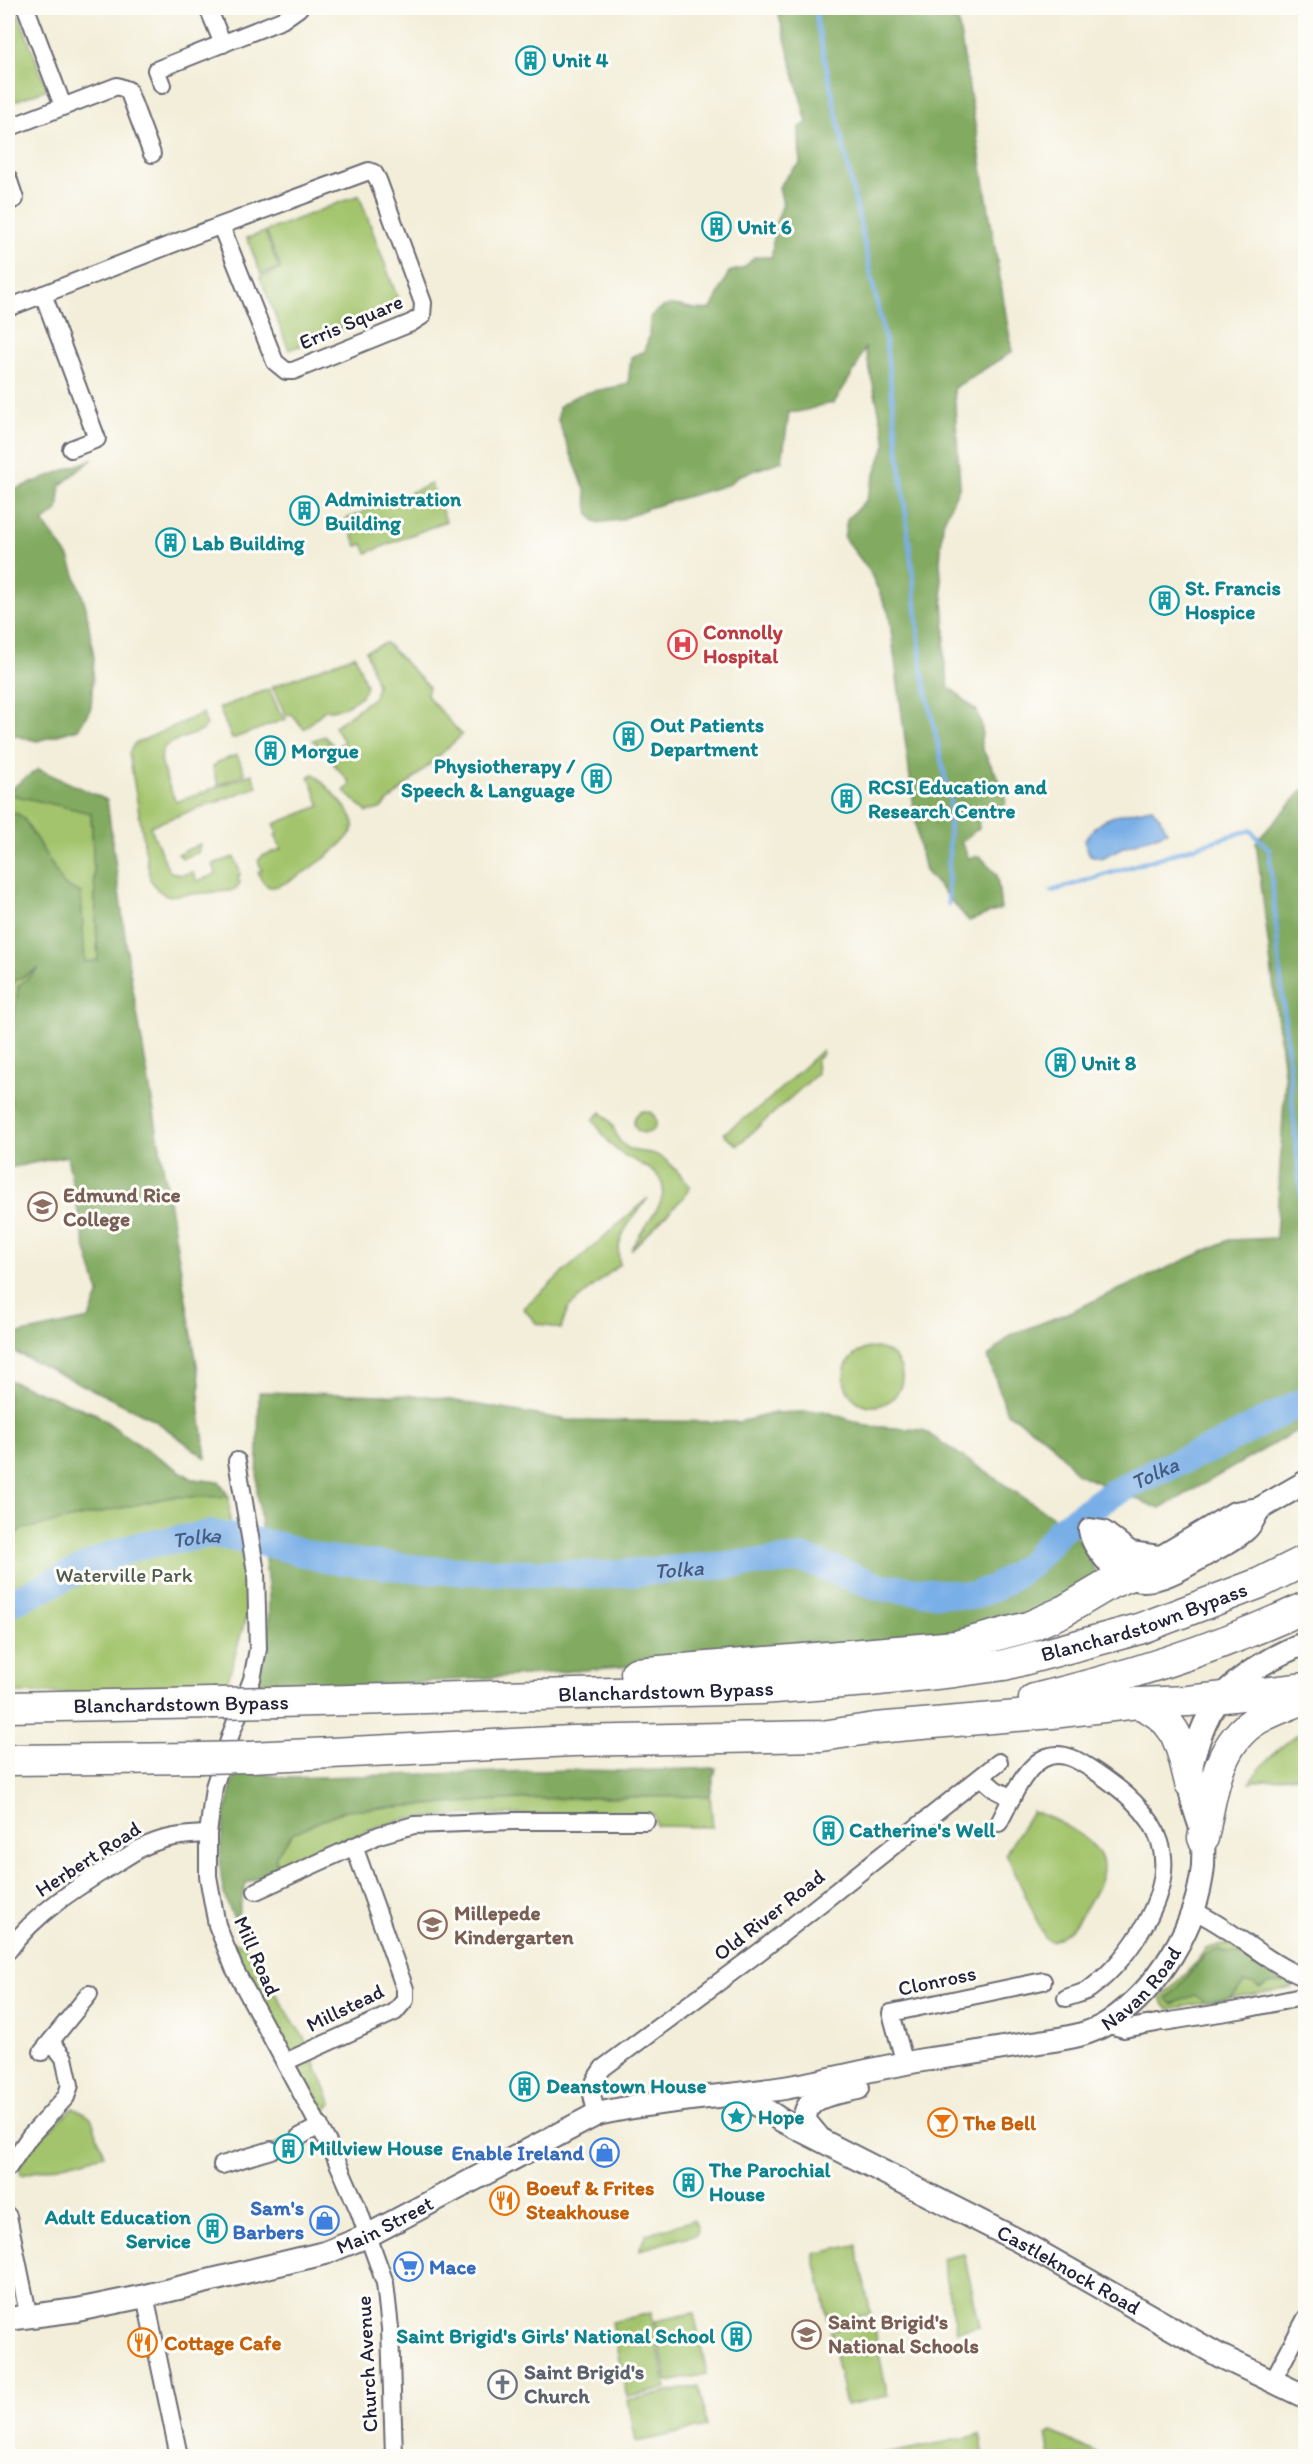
<svg xmlns="http://www.w3.org/2000/svg" width="1313" height="2464" viewBox="0 0 1313 2464" font-family="Itim,sans-serif">
<style>
.green{fill:#a3c46c;stroke:#627354;stroke-width:1.5}
.forest{fill:#82aa60;stroke:#52664e;stroke-width:1.5}
.water{fill:#79afe7;stroke:#4e6891;stroke-width:1.5}
.lines{fill:none;stroke-linecap:round;stroke-linejoin:round}
.stream{stroke:#79afe7;stroke-width:4.5}
.river{stroke:#79afe7;stroke-width:28}
.street-tunnel{stroke:#c9c5b9;stroke-width:16;stroke-dasharray:16 8;stroke-linecap:butt}
.street-casing{stroke:#6b6972;stroke-width:20}
.secondary-casing{stroke:#6b6972;stroke-width:26}
.highway-casing{stroke:#6b6972;stroke-width:33}
.street{stroke:#fff;stroke-width:16}
.secondary{stroke:#fff;stroke-width:22}
.highway{stroke:#fff;stroke-width:30}
.highway-bridge-casing{stroke:#6b6972;stroke-width:33;stroke-linecap:butt}
.highway-bridge{stroke:#fff;stroke-width:30}
.labels{text-anchor:middle;stroke-width:6;stroke-linejoin:round;paint-order:stroke}
.culture-label{font-size:21px;font-weight:bold;fill:#0d838f;stroke:#fdfcf7;text-anchor:start}
.street-label{font-size:21px;fill:#22223b;stroke:#fdfcf7}
.health-label{font-size:21px;font-weight:bold;fill:#be3a42;stroke:#fdfcf7;text-anchor:start}
.education-label{font-size:21px;font-weight:bold;fill:#785e54;stroke:#fdfcf7;text-anchor:start}
.park-label{font-size:21px;fill:#4f5b4c;stroke:#fdfcf7}
.food-label{font-size:21px;font-weight:bold;fill:#c56008;stroke:#fdfcf7;text-anchor:start}
.shop-label{font-size:21px;font-weight:bold;fill:#366cbe;stroke:#fdfcf7;text-anchor:end}
.worship-label{font-size:21px;font-weight:bold;fill:#5b616d;stroke:#fdfcf7;text-anchor:start}
.water-label{font-size:22px;font-style:italic;fill:#455a80;stroke:#fdfcf7}
</style>
<rect width="100%" height="100%" fill="#fdfcf7"/>
<filter id="ink" filterUnits="userSpaceOnUse"><feTurbulence type="fractalNoise" baseFrequency=".0167" numOctaves="2"/><feDisplacementMap in="SourceGraphic" scale="12" xChannelSelector="R" yChannelSelector="G"/><feConvolveMatrix kernelMatrix="1 2 1 2 8 2 1 2 1" color-interpolation-filters="sRGB"/></filter>
<filter id="wash" filterUnits="userSpaceOnUse"><feTurbulence type="fractalNoise" baseFrequency=".008" numOctaves="4" result="noise"/><feDisplacementMap in="SourceGraphic" scale="24" xChannelSelector="R" yChannelSelector="G"/><feGaussianBlur stdDeviation="1.35" result="paint"/><feColorMatrix in="noise" values="0 0 0 0 0 0 0 0 0 0 0 0 0 0 0 0 0 1.4 0 .05"/><feComposite in="paint" operator="in"/></filter>
<g filter="url(#wash)">
<rect width="100%" height="100%" fill="#f3eed9"/>
<g class="green">
<polygon points="19,15 47,89 8,104 8,20"/>
<polygon points="359,195 401,307 289,350 260,277 281,269 266,231"/>
<polygon points="265,232 279,268 261,274 247,238"/>
<polygon points="431,484 446,521 367,553 363,544 357,546 346,519"/>
<polygon points="386,643 429,687 427,694 429,698 462,735 380,809 367,812 344,791 351,784 313,740 324,736 336,748 344,741 334,727 374,697 377,685 366,651"/>
<path d="M355 655 366 685C364 701 339 711 325 710L304 729 291 714 288 716 285 713 272 687Z"/>
<polygon points="269,689 279,711 286,719 232,739 219,708"/>
<path d="M203 713 206 724 202 731C191 736 177 738 167 745 152 755 171 789 176 802L252 774 257 787 150 826 169 871 180 875 193 872 197 881 216 874 213 864 234 857 241 874 238 877 240 883 237 888 230 891 166 896 157 889 150 879 129 753 134 744Z"/>
<polygon points="237,755 245,774 218,785 213,767 218,762"/>
<path d="M314 774C324 784 353 811 354 824 356 841 289 886 273 887 265 888 260 879 258 872L262 870 258 861 262 856 281 849 275 835 278 833 274 824 320 806 309 776Z"/>
<polygon points="8,794 91,812 99,974 8,1168"/>
<polygon points="200,844 198,853 182,858 178,854"/>
<polygon points="822,1050 823,1053 816,1061 817,1074 738,1145 727,1138 724,1133 763,1105"/>
<circle cx="645" cy="1122" r="11"/>
<path d="M601 1112C604 1116 608 1119 611 1123 616 1131 616 1140 625 1146 633 1153 642 1151 651 1153 668 1157 679 1174 690 1186L685 1196 631 1250C639 1233 652 1220 660 1203 674 1171 637 1165 619 1152 607 1143 602 1132 593 1120Z"/>
<path d="M648 1198C634 1217 612 1239 620 1264L568 1308 561 1329 536 1323 523 1308Z"/>
<circle cx="873" cy="1377" r="29"/>
<polygon points="8,1380 96,1414 133,1441 192,1479 219,1482 229,1497 230,1523 249,1580 247,1613 224,1694 8,1693"/>
<path d="M1305 1730V1775L1250 1782C1265 1759 1282 1744 1305 1730Z"/>
<polygon points="710,1796 713,1827 656,1826 654,1814 463,1815 405,1819 374,1828 276,1869 276,1855 293,1833 345,1810 520,1799"/>
<path d="M1032 1811C1053 1818 1103 1840 1103 1867 1103 1880 1094 1894 1087 1906 1079 1920 1068 1936 1051 1941L1045 1938 1006 1853Z"/>
<polygon points="232,1942 245,1945 304,2038 332,2104 321,2115 252,1985"/>
<polygon points="1223,1944 1230,1944 1236,1947 1262,1966 1294,1985 1292,1988 1175,2008 1169,2009 1164,2005 1161,1998 1188,1972 1206,1949"/>
<polygon points="73,2108 91,2117 104,2155 21,2175 19,2167 33,2145"/>
<polygon points="693,2220 698,2227 697,2234 639,2250 646,2234"/>
<polygon points="856,2245 871,2314 829,2323 814,2254"/>
<polygon points="964,2254 980,2326 957,2331 941,2259"/>
<polygon points="651,2313 666,2389 627,2397 611,2322"/>
<polygon points="694,2313 707,2374 667,2382 655,2321"/>
<polygon points="872,2321 888,2396 846,2405 830,2331"/>
<polygon points="699,2386 707,2427 636,2442 628,2400"/>
<polygon points="1052,2432 1102,2456 1050,2456 1046,2435"/>
<polygon points="980,2435 984,2456 875,2456"/>
</g>
<g class="forest">
<path d="M777 8H956L1012 352 954 388 960 485 943 523 940 562 945 628 944 658 949 688C961 694 966 704 977 711 979 717 982 724 982 730 983 734 980 739 981 744 984 761 1015 792 1003 809 998 817 986 813 978 817L979 828 961 842 969 858 980 856 997 875 1001 909 969 921 925 871 918 840 889 614 869 570 844 538 847 519 866 500 886 443 865 348 856 368 834 403C818 404 804 414 789 412L782 461 738 476 730 484 648 508 620 520 596 523 589 514 585 490 558 421 559 407C582 388 601 392 628 384L631 357 644 351 649 337 650 317C675 293 682 313 711 309L729 272 743 268 755 257H772L774 228 783 204 779 187 792 170 800 164 799 128 807 123Z"/>
<polygon points="93,459 61,485 58,510 43,522 69,557 86,607 94,658 91,708 78,729 37,741 8,734 8,492"/>
<polygon points="38,769 107,800 129,966 200,1382 199,1404 206,1458 153,1419 8,1349 8,1336 89,1319 99,1293 85,1246 67,1156 8,1168 8,1106 12,1102 8,1094 8,1032 16,1007 18,986 39,968 8,985 8,809 23,817 64,885 81,893 85,962 98,960 91,813 8,794 8,791"/>
<polygon points="1305,788 1305,1426 1160,1509 1077,1474 1049,1440 1007,1413 988,1357 1011,1335 1065,1314 1229,1240 1276,1238 1285,1081 1256,842"/>
<polygon points="8,1380 96,1414 133,1441 192,1479 219,1482 229,1497 172,1497 24,1529 8,1536"/>
<polygon points="259,1392 427,1396 567,1420 739,1422 775,1413 824,1411 868,1426 923,1430 1062,1523 1085,1546 1098,1578 1057,1603 986,1628 844,1648 514,1676 253,1693 268,1634 269,1595 257,1490"/>
<path d="M716 1768 710 1796 520 1799 345 1810 293 1833 276 1855V1869L246 1883 236 1923C232 1913 226 1903 224 1893 214 1855 226 1805 236 1769L286 1778 573 1770 630 1771Z"/>
<polygon points="1219,1949 1228,1953 1238,1953 1283,1982 1269,1983 1260,1988 1253,1983 1244,1983 1231,1998 1206,2003 1195,1995 1172,2004 1167,1999 1186,1979 1204,1955"/>
</g>
<path class="water" d="M1152 808 1161 819 1167 832 1121 848 1102 858 1090 855 1084 841C1102 812 1123 815 1152 808Z"/>
<g class="lines">
<g class="stream">
<polyline points="816,8 817,23 886,344 914,585 922,671 950,800 948,904"/>
<polyline points="1052,891 1250,830 1269,849 1302,1209 1306,1226"/>
</g>
<path class="river" id="s1" d="M8 1604 109 1556 141 1545 213 1534 276 1545 325 1559 429 1570 602 1575 804 1559 880 1587 972 1596 996 1587 1030 1564 1060 1530 1110 1495 1157 1471 1217 1446 1306 1400"/>
</g>
</g>
<g filter="url(#ink)">
<g class="lines">
<polyline class="street-tunnel" points="271,2150 299,2137"/>
<defs>
<g id="street">
<polyline points="26,8 63,106"/>
<polyline points="208,8 223,44"/>
<polyline points="162,85 156,70 282,20 299,8"/>
<polyline points="8,128 117,86 128,90 152,154"/>
<polyline points="8,178 15,199 8,202"/>
<polyline points="43,294 97,439 71,449"/>
<polyline points="8,308 62,287 198,234 369,171 374,173 378,180 423,303 422,316 411,323 293,371 286,371 275,362 221,226"/>
<polyline points="237,1461 256,1572 258,1649 252,1679 231,1734 214,1787 208,1834 208,1876 213,1904 217,1925 234,1968 333,2152 359,2211 385,2283 390,2328 394,2456"/>
<polyline points="981,1777 996,1790 1012,1798"/>
<path d="M999 1823C1010 1803 1025 1762 1050 1756 1067 1751 1083 1764 1096 1772 1121 1789 1151 1812 1160 1842 1176 1891 1129 1960 1091 1988 1085 1993 1074 1995 1066 1998"/>
<polyline points="256,1891 379,1835 414,1825 513,1821 646,1821"/>
<path d="M1194 1911C1234 1929 1264 1962 1306 1978"/>
<path d="M8 1951C40 1906 93 1878 139 1849 162 1837 182 1835 208 1834"/>
<polyline points="1164,2022 1245,2009 1306,1996"/>
<polyline points="1106,2024 1124,2029 1157,2023"/>
<polyline points="42,2052 89,1994"/>
<polyline points="285,2062 395,2012 405,2000 405,1989 354,1846"/>
<polyline points="905,2064 891,2013 1043,1981"/>
<path d="M597 2114C590 2092 589 2087 603 2068L762 1950 999 1762"/>
<polyline points="299,2137 320,2126"/>
<polyline points="222,2165 271,2150"/>
<polyline points="8,2168 30,2136 66,2097 70,2085 64,2058 51,2041"/>
<polyline points="8,2216 29,2318"/>
<polyline points="145,2296 179,2456"/>
<polyline points="1272,2382 1306,2318"/>
</g>
<g id="secondary">
<path d="M1159 1557 1130 1553 1103 1532 1090 1530C1092 1542 1098 1549 1105 1558 1135 1597 1169 1576 1203 1556 1217 1547 1235 1540 1246 1529 1252 1524 1255 1515 1259 1509"/>
<polyline points="1148,1565 1235,1513 1259,1509 1306,1482"/>
<path id="s2" d="M747 2093 758 2105 781 2120 1021 2242 1220 2356 1306 2397"/>
<path d="M820 2139 805 2121C803 2094 838 2093 858 2088"/>
<path id="s3" d="M8 2319 77 2310 145 2296 325 2253 367 2236 597 2114C659 2100 722 2097 784 2088 833 2080 881 2066 930 2059 964 2055 998 2049 1033 2043 1057 2039 1087 2037 1109 2022 1159 1988 1197 1927 1203 1866 1203 1857 1204 1845 1203 1836 1199 1818 1190 1802 1190 1783 1190 1757 1205 1715 1222 1696 1244 1673 1276 1654 1306 1643"/>
</g>
<g id="highway">
<polyline points="636,1673 956,1646 1028,1627 1062,1612 1111,1583 1129,1576"/>
<path d="M1034 1699C1127 1677 1219 1648 1306 1607"/>
<path id="s4" d="M278 1702 761 1689 869 1681 954 1672 1004 1665 1139 1629 1260 1583 1306 1560"/>
<path d="M1138 1703C1179 1720 1180 1744 1190 1783"/>
<polyline points="8,1707 213,1703"/>
<polyline points="250,1757 572,1741 822,1736 875,1728 1052,1713 1138,1703 1188,1701 1306,1688"/>
<polyline points="8,1760 199,1758"/>
<path d="M1203 1838C1212 1796 1216 1743 1258 1719 1273 1710 1290 1705 1306 1698"/>
</g>
</defs>
<use href="#street" class="street-casing"/>
<use href="#secondary" class="secondary-casing"/>
<use href="#highway" class="highway-casing"/>
<use href="#street" class="street"/>
<use href="#secondary" class="secondary"/>
<use href="#highway" class="highway"/>
<defs>
<g id="highway-bridge">
<polyline points="213,1703 278,1702"/>
<polyline points="199,1758 250,1757"/>
</g>
</defs>
<use href="#highway-bridge" class="highway-bridge-casing"/>
<use href="#highway-bridge" class="highway-bridge"/>
</g>
</g>
<defs>
<symbol id="building-ring" viewBox="-11 -11 22 22"><circle r="9.5" fill="#fdfcf7" stroke="#0f9aa8" stroke-width="1.5"/><path d="M-4-6H4V6H1V3H-1V6H-4ZM-2.5-4.3h1.7v1.8h-1.7ZM.8-4.3h1.7v1.8H.8ZM-2.5-1h1.7V.8h-1.7ZM.8-1h1.7V.8H.8Z" fill="#0f9aa8"/></symbol>
<symbol id="hospital-ring" viewBox="-11 -11 22 22"><circle r="9.5" fill="#fdfcf7" stroke="#e0444e" stroke-width="1.5"/><path d="M-5-5h3v3.5h4V-5h3V5h-3V1.5h-4V5h-3Z" fill="#e0444e"/></symbol>
<symbol id="school-ring" viewBox="-11 -11 22 22"><circle r="9.5" fill="#fdfcf7" stroke="#8d6e63" stroke-width="1.5"/><path d="M0-5L7-2L0 1L-7-2ZM-4 1L0 2.5L4 1V4Q0 6-4 4Z" fill="#8d6e63"/></symbol>
<symbol id="sight-ring" viewBox="-11 -11 22 22"><circle r="9.5" fill="#fdfcf7" stroke="#0f9aa8" stroke-width="1.5"/><path d="M0-6L1.8-2.2L6-1.7L2.9 1.2L3.7 5.4L0 3.3L-3.7 5.4L-2.9 1.2L-6-1.7L-1.8-2.2Z" fill="#0f9aa8"/></symbol>
<symbol id="bar-ring" viewBox="-11 -11 22 22"><circle r="9.5" fill="#fdfcf7" stroke="#e8710a" stroke-width="1.5"/><path d="M-6-5H6L.8 .8V4.5H3.5V6h-7V4.5H-.8V.8Z" fill="#e8710a"/></symbol>
<symbol id="shop-ring" viewBox="-11 -11 22 22"><circle r="9.5" fill="#fdfcf7" stroke="#3f7fe0" stroke-width="1.5"/><path d="M-5-2.5h2.3a2.7 3.5 0 0 1 5.4 0H5L5.5 6h-11ZM-1.5-2.5h3a1.5 2.3 0 0 0-3 0Z" fill="#3f7fe0"/></symbol>
<symbol id="restaurant-ring" viewBox="-11 -11 22 22"><circle r="9.5" fill="#fdfcf7" stroke="#e8710a" stroke-width="1.5"/><path d="M-5-6h1v4h1v-4h1v4h1v-4h1v5L-1.5 .5V6h-2V.5L-5-1ZM5-6V6H3V1.5H1.5Q1.5-4 5-6Z" fill="#e8710a"/></symbol>
<symbol id="supermarket-ring" viewBox="-11 -11 22 22"><circle r="9.5" fill="#fdfcf7" stroke="#3f7fe0" stroke-width="1.5"/><path d="M-6-5.5h2.5l.6 2H6L4.5 2H-2.5L-4.4-4H-6ZM-1.5 3.2a1.3 1.3 0 1 0 .1 0ZM3 3.2a1.3 1.3 0 1 0 .1 0Z" fill="#3f7fe0"/></symbol>
<symbol id="church-ring" viewBox="-11 -11 22 22"><circle r="9.5" fill="#fdfcf7" stroke="#6b7280" stroke-width="1.5"/><path d="M-1.2-6h2.4v3.5h3.3v2.4h-3.3V6h-2.4V-.1h-3.3v-2.4h3.3Z" fill="#6b7280"/></symbol>
</defs>
<g fill-rule="evenodd">
<use href="#building-ring" x="514" y="44" width="33" height="33"/>
<use href="#building-ring" x="700" y="210" width="33" height="33"/>
<use href="#building-ring" x="288" y="494" width="33" height="33"/>
<use href="#building-ring" x="154" y="526" width="33" height="33"/>
<use href="#building-ring" x="1148" y="584" width="33" height="33"/>
<use href="#hospital-ring" x="666" y="628" width="33" height="33"/>
<use href="#building-ring" x="612" y="720" width="33" height="33"/>
<use href="#building-ring" x="254" y="734" width="33" height="33"/>
<use href="#building-ring" x="580" y="762" width="33" height="33"/>
<use href="#building-ring" x="830" y="782" width="33" height="33"/>
<use href="#building-ring" x="1044" y="1046" width="33" height="33"/>
<use href="#school-ring" x="26" y="1190" width="33" height="33"/>
<use href="#building-ring" x="812" y="1814" width="33" height="33"/>
<use href="#school-ring" x="416" y="1908" width="33" height="33"/>
<use href="#building-ring" x="508" y="2070" width="33" height="33"/>
<use href="#sight-ring" x="720" y="2100" width="33" height="33"/>
<use href="#bar-ring" x="926" y="2106" width="33" height="33"/>
<use href="#building-ring" x="272" y="2132" width="33" height="33"/>
<use href="#shop-ring" x="588" y="2136" width="33" height="33"/>
<use href="#building-ring" x="672" y="2166" width="33" height="33"/>
<use href="#restaurant-ring" x="488" y="2184" width="33" height="33"/>
<use href="#shop-ring" x="308" y="2204" width="33" height="33"/>
<use href="#building-ring" x="196" y="2212" width="33" height="33"/>
<use href="#supermarket-ring" x="392" y="2250" width="33" height="33"/>
<use href="#school-ring" x="790" y="2318" width="33" height="33"/>
<use href="#building-ring" x="720" y="2320" width="33" height="33"/>
<use href="#restaurant-ring" x="126" y="2326" width="33" height="33"/>
<use href="#church-ring" x="486" y="2368" width="33" height="33"/>
</g>
<g class="labels">
<g class="culture-label">
<text x="552" y="67">Unit 4</text>
<text x="737" y="234">Unit 6</text>
<text x="325" y="506">Administration<tspan x="325" dy="24">Building</tspan></text>
<text x="192" y="550">Lab Building</text>
<text x="1185" y="595">St. Francis<tspan x="1185" dy="24">Hospice</tspan></text>
<text x="650" y="732">Out Patients<tspan x="650" dy="24">Department</tspan></text>
<text x="291" y="758">Morgue</text>
<text x="575" y="773" text-anchor="end">Physiotherapy /<tspan x="575" dy="24">Speech &amp; Language</tspan></text>
<text x="868" y="794">RCSI Education and<tspan x="868" dy="24">Research Centre</tspan></text>
<text x="1081" y="1070">Unit 8</text>
<text x="849" y="1837">Catherine's Well</text>
<text x="546" y="2093">Deanstown House</text>
<text x="758" y="2124">Hope</text>
<text x="309" y="2155">Millview House</text>
<text x="709" y="2177">The Parochial<tspan x="709" dy="24">House</tspan></text>
<text x="191" y="2224" text-anchor="end">Adult Education<tspan x="191" dy="24">Service</tspan></text>
<text x="715" y="2343" text-anchor="end">Saint Brigid's Girls' National School</text>
</g>
<g class="street-label">
<text transform="translate(351 322) rotate(-23)" y="7">Erris Square</text>
<text dy="7" stroke="none"><textPath href="#s4" startOffset="874">Blanchardstown Bypass</textPath></text>
<text dy="7" stroke="none"><textPath href="#s4" startOffset="388">Blanchardstown Bypass</textPath></text>
<text transform="translate(181 1704) rotate(-1)" y="7">Blanchardstown Bypass</text>
<text transform="translate(88 1859) rotate(-33)" y="7">Herbert Road</text>
<text transform="translate(769 1915) rotate(-38)" y="7">Old River Road</text>
<text transform="translate(257 1956) rotate(66)" y="7">Mill Road</text>
<text transform="translate(937 1981) rotate(-12)" y="7">Clonross</text>
<text dy="7" stroke="none"><textPath href="#s3" startOffset="1198">Navan Road</textPath></text>
<text transform="translate(345 2008) rotate(-26)" y="7">Millstead</text>
<text dy="7" stroke="none"><textPath href="#s3" startOffset="390">Main Street</textPath></text>
<text dy="7" stroke="none"><textPath href="#s2" startOffset="368">Castleknock Road</textPath></text>
<text transform="translate(367 2364) rotate(-93)" y="7">Church Avenue</text>
</g>
<g class="health-label">
<text x="703" y="639">Connolly<tspan x="703" dy="24">Hospital</tspan></text>
</g>
<g class="education-label">
<text x="63" y="1202">Edmund Rice<tspan x="63" dy="24">College</tspan></text>
<text x="454" y="1920">Millepede<tspan x="454" dy="24">Kindergarten</tspan></text>
<text x="828" y="2329">Saint Brigid's<tspan x="828" dy="24">National Schools</tspan></text>
</g>
<g class="park-label">
<text x="124" y="1582">Waterville Park</text>
</g>
<g class="food-label">
<text x="963" y="2130">The Bell</text>
<text x="526" y="2195">Boeuf &amp; Frites<tspan x="526" dy="24">Steakhouse</tspan></text>
<text x="164" y="2350">Cottage Cafe</text>
</g>
<g class="shop-label">
<text x="584" y="2160">Enable Ireland</text>
<text x="304" y="2215">Sam's<tspan x="304" dy="24">Barbers</tspan></text>
<text x="429" y="2274" text-anchor="start">Mace</text>
</g>
<g class="worship-label">
<text x="524" y="2379">Saint Brigid's<tspan x="524" dy="24">Church</tspan></text>
</g>
<g class="water-label">
<text dy="8" stroke="none"><textPath href="#s1" startOffset="1210">Tolka</textPath></text>
<text dy="8" stroke="none"><textPath href="#s1" startOffset="202">Tolka</textPath></text>
<text dy="8" stroke="none"><textPath href="#s1" startOffset="688">Tolka</textPath></text>
</g>
</g>
<rect width="1313" height="2464" fill="none" stroke="#fdfcf7" stroke-width="30"/>
</svg>
